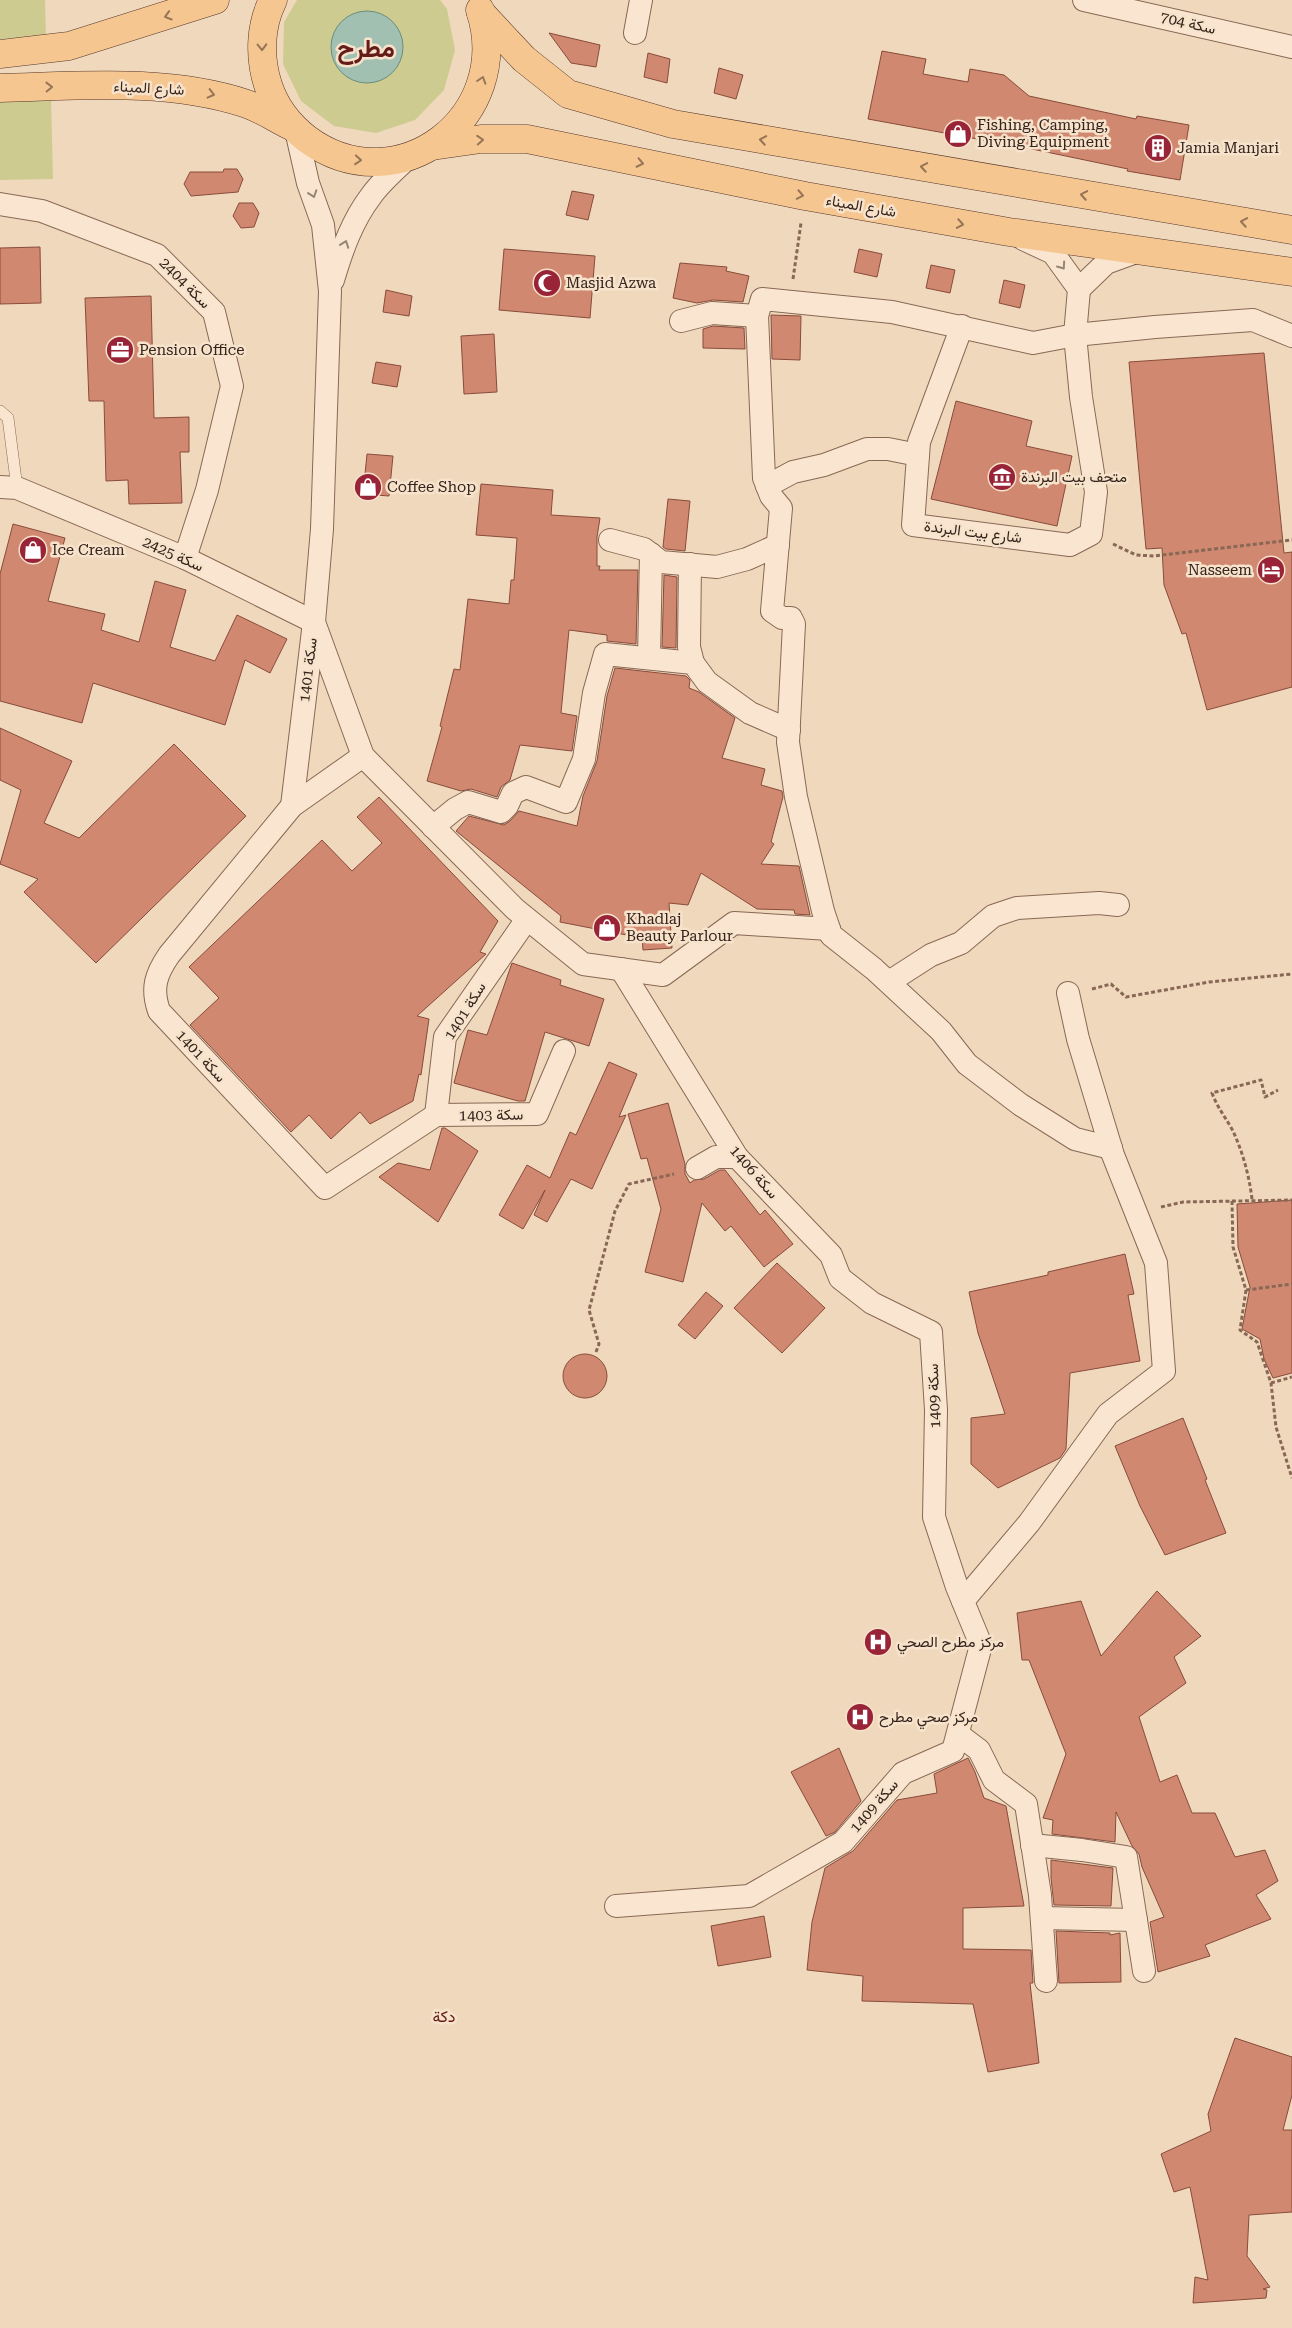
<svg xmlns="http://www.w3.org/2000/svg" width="1292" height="2328" viewBox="0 0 1292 2328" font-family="'Roboto Serif',Vazirmatn,serif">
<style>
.green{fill:#cecb90}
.water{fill:#a1c0b2;stroke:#688e7e}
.building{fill:#d08870;stroke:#884c3a}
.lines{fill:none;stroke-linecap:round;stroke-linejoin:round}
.lane-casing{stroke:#886855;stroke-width:12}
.street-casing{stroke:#886855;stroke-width:24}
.primary-casing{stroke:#55372a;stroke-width:29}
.path{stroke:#886855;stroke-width:3;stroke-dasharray:4 2.5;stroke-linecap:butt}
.lane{stroke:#fae6d0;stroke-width:11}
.street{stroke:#fae6d0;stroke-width:22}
.primary{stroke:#f6c691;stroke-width:28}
.oneway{stroke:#967456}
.oneway2{stroke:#988476}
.labels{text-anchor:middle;stroke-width:5;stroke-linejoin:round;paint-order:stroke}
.street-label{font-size:15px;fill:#36231b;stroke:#f7e3cc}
.poi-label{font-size:15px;fill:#36231b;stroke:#f7e3cc;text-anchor:start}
.neighbourhood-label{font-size:16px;fill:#651c18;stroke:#f7e3cc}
.town-label{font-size:25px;font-weight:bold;fill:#651c18;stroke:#f7e3cc}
</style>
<rect width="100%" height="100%" fill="#f0d8bc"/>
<g class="green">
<polygon points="0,0 45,0 46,38 0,39"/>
<polygon points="297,0 440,0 447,9 455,50 444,90 415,120 376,133 334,126 301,101 283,64 284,22"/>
<polygon points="51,97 53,179 0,180 0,98"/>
</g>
<circle class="water" cx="367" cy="47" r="36"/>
<g class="building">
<polygon points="549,33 600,45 596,67 571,63"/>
<polygon points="882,51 926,59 923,74 968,82 970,69 1004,75 1029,96 1136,119 1137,116 1189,125 1180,180 1127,171 1128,169 1032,149 868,119"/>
<polygon points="648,53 670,59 667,83 644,77"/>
<polygon points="719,68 743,75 736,99 714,93"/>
<polygon points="224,169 237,169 243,179 238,192 191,196 184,184 190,172 223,172"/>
<polygon points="572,191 594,195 588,220 566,215"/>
<polygon points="239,203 253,203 259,213 254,227 241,228 233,216"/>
<polygon points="40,247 41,303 0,304 0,248"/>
<polygon points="504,249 595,256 590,318 499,310"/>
<polygon points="859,249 882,254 877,277 854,272"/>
<polygon points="680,263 727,267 726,271 749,276 743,302 713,300 697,303 673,298"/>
<polygon points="931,265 955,270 950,293 926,288"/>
<polygon points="1004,280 1025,285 1020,308 999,303"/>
<polygon points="386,290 412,296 409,316 383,312"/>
<polygon points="151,296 154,418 189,417 189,452 180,452 182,503 129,504 128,480 106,481 104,401 89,401 85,298"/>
<polygon points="771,315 801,316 800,360 772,359"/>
<polygon points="713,326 744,328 745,349 703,348 703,329"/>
<polygon points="494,334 497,392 464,394 461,336"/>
<polygon points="1264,353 1284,553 1292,552 1292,687 1207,710 1186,633 1182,634 1164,585 1162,548 1146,549 1129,362"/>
<polygon points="376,362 401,366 397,387 372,383"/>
<polygon points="956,401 1032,421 1026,446 1072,456 1057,526 931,499"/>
<polygon points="367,454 393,456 389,496 363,494"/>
<polygon points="481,484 553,490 551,515 600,518 597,537 597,566 600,566 599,570 638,570 636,644 607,641 607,635 569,630 561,713 577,716 572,751 520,745 510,780 501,787 497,797 471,789 461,791 427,781 442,727 440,726 454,669 460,670 468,599 509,604 511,580 514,580 517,538 476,535"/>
<polygon points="668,499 690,501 685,551 666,549 663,547"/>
<polygon points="13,524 65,538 48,601 105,614 101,630 139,642 155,581 186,590 170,647 215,661 237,615 287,639 270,673 245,660 225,725 93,683 82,723 0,701 0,574"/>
<polygon points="664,575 677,577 676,648 662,647"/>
<polygon points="615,668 686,676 690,680 689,688 699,692 735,718 722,758 765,769 761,785 782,791 783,797 771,842 774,844 761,864 799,866 810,915 795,914 794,910 757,909 701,873 688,905 669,903 672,948 643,950 642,938 560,922 561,916 456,831 469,816 504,825 510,821 519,811 577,826 583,796 597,761 607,696"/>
<polygon points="0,728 72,761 44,823 79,838 174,744 246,816 96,963 24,892 38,879 0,864 21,790 0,780"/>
<polygon points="379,797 498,921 480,952 486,954 417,1016 429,1019 421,1075 419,1074 413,1101 370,1124 360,1112 331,1139 309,1115 291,1132 190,1025 219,998 189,967 322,840 352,871 382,843 357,817"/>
<polygon points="512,963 561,980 560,985 604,999 589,1046 545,1032 525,1101 518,1101 454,1083 468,1030 487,1035"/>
<polygon points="609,1062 637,1074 619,1117 626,1115 592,1189 571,1179 547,1222 534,1215 545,1190 523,1229 499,1215 527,1165 550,1178 570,1132 576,1135"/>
<polygon points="668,1103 685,1164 685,1174 690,1183 694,1180 704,1179 720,1170 725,1170 760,1215 765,1210 793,1244 764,1267 731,1226 725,1231 702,1203 683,1282 645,1272 661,1209 647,1158 641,1159 628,1114"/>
<polygon points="442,1128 445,1128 478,1151 438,1222 379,1177 398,1163 430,1170"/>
<polygon points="1292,1200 1292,1373 1273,1378 1264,1359 1260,1339 1242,1329 1250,1287 1238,1247 1237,1204"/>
<polygon points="1125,1254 1134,1294 1128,1295 1140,1361 1070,1373 1066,1449 1060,1458 998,1488 971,1464 971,1418 1005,1414 978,1333 969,1292 1048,1275 1048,1272"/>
<polygon points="777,1263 825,1308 782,1353 734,1308"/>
<polygon points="706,1292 723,1306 695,1339 678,1325"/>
<circle cx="585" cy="1376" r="22"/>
<polygon points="1183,1418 1207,1479 1205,1480 1226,1533 1165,1555 1140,1506 1115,1446"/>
<polygon points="1157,1591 1201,1636 1174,1657 1186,1683 1139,1717 1160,1782 1177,1775 1192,1813 1215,1813 1235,1857 1265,1850 1278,1881 1256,1895 1271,1919 1205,1945 1210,1956 1158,1972 1150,1922 1164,1917 1142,1867 1139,1854 1132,1846 1116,1812 1115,1842 1052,1834 1053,1820 1043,1818 1066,1754 1029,1660 1022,1660 1017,1613 1081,1601 1101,1656"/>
<polygon points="839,1748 861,1801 835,1832 826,1836 791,1772"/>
<polygon points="968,1758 975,1772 984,1798 1006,1806 1024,1906 963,1908 963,1949 1031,1950 1033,1983 1030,1983 1039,2063 988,2072 973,2004 862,2001 863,1976 807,1970 812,1922 825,1868 853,1851 897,1800 937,1793 934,1774"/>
<polygon points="1051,1860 1113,1868 1111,1906 1054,1905 1051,1878"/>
<polygon points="764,1916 771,1957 718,1966 711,1926"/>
<polygon points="1056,1931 1110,1933 1110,1935 1120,1933 1121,1982 1059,1983"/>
<polygon points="1235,2038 1292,2057 1292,2095 1283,2130 1292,2130 1292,2212 1249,2215 1247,2256 1270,2287 1263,2289 1267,2290 1266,2298 1193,2303 1195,2277 1208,2280 1190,2187 1174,2192 1161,2154 1211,2131 1208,2114"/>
</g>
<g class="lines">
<defs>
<polyline id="lane" points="0,411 8,418 17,488"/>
<g id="street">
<polyline points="1084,0 1292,47"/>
<polyline points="635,33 641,0"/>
<polyline points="0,204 42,211 157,255 214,312 232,386 207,490 185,558"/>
<path d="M333 280C342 250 352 221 371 196 381 182 396 169 409 157"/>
<polyline points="1079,289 1106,263 1139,251"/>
<polyline points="757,316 764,478 771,496 781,508 772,611 782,618 791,618 794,624 788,742 796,797 823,911 831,935 874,969 941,1031 967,1064 1021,1105 1075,1139 1111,1148"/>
<polyline points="681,321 712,313 757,316 762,299 892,312 1033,343 1075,335 1155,327 1253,320 1292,336"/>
<polyline points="962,326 919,442 913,525 1070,545 1091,534 1096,492 1081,397 1075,335 1079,289 1053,253 1023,239"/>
<polyline points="767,486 793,472 824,465 867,449 888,449 918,455"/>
<polyline points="0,487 17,488 185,558 314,622"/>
<polyline points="610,540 644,549 661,562 717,567 747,559 778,545"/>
<polyline points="690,564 689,647 693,663"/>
<polyline points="314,622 363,756 515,909 583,964 663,975 734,923 829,929"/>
<polyline points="649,658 651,554"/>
<path d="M363 756 292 806 169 955C156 974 151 988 159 1011L325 1188 436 1115"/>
<polyline points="292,806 314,622 322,529 330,291 323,225 308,183 296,130"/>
<polyline points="433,827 455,809 468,802 501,812 507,806 513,793 526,787 566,802 584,759 594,693 605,654 693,663 707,682 750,713 789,730"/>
<polyline points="889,982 931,955 961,943 993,916 1017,908 1099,903 1118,905"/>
<polyline points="436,1115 445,1037 527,919"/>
<polyline points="436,1115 537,1114 564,1051"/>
<polyline points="697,1168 716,1157 737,1157"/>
<polyline points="963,1601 1029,1523 1108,1414 1164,1371 1156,1263 1113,1155 1078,1039 1068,993"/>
<polyline points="959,1735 979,1750 994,1780 1026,1804 1040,1895 1046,1981"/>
<polyline points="1032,1845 1082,1850 1126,1857 1144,1971"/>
<polyline points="616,1906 749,1896 843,1842 903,1773 953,1751 981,1645 957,1587 934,1517 936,1410 931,1332 872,1303 840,1278 831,1255 737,1157 621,969"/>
<polyline points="1042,1918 1136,1920"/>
</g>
<g id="primary">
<path d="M273 0C260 26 259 57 268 85 275 107 289 125 307 139 398 206 515 116 480 10"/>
<polyline points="481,13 524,59 568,94 673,124 1292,230"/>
<polyline points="0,54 69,46 215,0"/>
<path d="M0 88C81 86 166 78 244 103 260 108 275 118 289 125"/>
<polyline points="432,146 481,139 527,139 805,196 1009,232 1292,272"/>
</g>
</defs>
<use href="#lane" class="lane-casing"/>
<use href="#street" class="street-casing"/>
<use href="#primary" class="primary-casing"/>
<g class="path">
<polyline points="793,279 801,223"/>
<polyline points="1113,544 1136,555 1154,556 1292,540"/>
<polyline points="1092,989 1111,984 1126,997 1209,982 1292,974"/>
<path d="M1252 1199C1249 1175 1243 1153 1233 1131 1226 1118 1217 1107 1212 1093L1261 1080 1265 1097 1278 1090"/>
<polyline points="1232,1201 1233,1247 1246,1290 1240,1330 1257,1342 1271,1383 1276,1427 1292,1478"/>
<polyline points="1161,1207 1183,1202 1292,1200"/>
<polyline points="1246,1290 1292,1284"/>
<polyline points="596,1352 599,1344 589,1310 615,1211 629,1184 674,1174"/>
<polyline points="1271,1383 1292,1377"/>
</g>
<use href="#lane" class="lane"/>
<use href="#street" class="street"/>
<use href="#primary" class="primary"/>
</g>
<defs><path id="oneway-chevron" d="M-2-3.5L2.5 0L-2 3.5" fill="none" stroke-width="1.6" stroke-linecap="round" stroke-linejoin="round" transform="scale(1.25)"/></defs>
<g class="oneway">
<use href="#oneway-chevron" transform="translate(168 16) rotate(163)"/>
<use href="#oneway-chevron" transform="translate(262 47) rotate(89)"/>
<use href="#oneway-chevron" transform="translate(482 80) rotate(-72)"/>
<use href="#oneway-chevron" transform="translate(49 87) rotate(-1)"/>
<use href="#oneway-chevron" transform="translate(211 94) rotate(14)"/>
<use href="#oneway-chevron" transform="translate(480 140) rotate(-4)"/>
<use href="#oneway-chevron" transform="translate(763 140) rotate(-170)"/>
<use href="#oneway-chevron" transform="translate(358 160) rotate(5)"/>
<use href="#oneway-chevron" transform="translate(640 163) rotate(12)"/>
<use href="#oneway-chevron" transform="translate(924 167) rotate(-170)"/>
<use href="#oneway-chevron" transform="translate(800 195) rotate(11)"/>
<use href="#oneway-chevron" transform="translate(1084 195) rotate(-170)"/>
<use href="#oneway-chevron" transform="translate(1244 222) rotate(-170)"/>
<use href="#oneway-chevron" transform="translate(960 224) rotate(10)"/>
</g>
<g class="oneway2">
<use href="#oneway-chevron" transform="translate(313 194) rotate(71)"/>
<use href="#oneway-chevron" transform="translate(345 244) rotate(-70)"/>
<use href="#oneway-chevron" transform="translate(1062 266) rotate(55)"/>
</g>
<defs>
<symbol id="shop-disc" viewBox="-11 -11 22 22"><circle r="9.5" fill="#992337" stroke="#f7e3cc"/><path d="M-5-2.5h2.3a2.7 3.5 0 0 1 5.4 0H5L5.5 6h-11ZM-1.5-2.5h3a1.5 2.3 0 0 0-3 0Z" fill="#fff"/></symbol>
<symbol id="building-disc" viewBox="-11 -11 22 22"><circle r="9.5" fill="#992337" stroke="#f7e3cc"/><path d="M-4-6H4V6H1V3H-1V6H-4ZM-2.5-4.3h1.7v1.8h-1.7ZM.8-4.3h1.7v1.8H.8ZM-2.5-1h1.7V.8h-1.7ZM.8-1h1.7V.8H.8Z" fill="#fff"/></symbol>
<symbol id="mosque-disc" viewBox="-11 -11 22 22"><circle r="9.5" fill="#992337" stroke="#f7e3cc"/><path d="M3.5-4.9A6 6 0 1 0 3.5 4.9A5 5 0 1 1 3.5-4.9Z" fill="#fff"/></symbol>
<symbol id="office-disc" viewBox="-11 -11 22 22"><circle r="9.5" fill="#992337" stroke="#f7e3cc"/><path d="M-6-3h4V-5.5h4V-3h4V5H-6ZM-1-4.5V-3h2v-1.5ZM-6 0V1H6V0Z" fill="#fff"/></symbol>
<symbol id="museum-disc" viewBox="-11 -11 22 22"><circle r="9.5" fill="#992337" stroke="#f7e3cc"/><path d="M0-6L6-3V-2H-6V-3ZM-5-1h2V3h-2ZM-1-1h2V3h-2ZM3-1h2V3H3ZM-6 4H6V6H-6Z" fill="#fff"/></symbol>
<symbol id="hotel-disc" viewBox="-11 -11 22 22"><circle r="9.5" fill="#992337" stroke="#f7e3cc"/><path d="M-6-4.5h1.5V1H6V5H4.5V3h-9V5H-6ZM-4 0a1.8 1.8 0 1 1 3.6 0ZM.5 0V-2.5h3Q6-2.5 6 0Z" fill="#fff"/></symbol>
<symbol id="hospital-disc" viewBox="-11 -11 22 22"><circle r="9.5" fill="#992337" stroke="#f7e3cc"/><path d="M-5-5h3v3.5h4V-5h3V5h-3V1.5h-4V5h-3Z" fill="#fff"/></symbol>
</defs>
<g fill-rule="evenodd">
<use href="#shop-disc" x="942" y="118" width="32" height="32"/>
<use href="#building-disc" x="1142" y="132" width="32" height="32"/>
<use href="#mosque-disc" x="531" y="267" width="32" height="32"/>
<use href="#office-disc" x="104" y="334" width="32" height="32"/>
<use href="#museum-disc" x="986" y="461" width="32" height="32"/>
<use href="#shop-disc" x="352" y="471" width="32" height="32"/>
<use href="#shop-disc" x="17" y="534" width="32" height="32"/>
<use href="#hotel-disc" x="1255" y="554" width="32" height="32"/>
<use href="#shop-disc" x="591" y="912" width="32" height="32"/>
<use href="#hospital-disc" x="862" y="1626" width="32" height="32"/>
<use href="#hospital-disc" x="844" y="1701" width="32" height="32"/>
</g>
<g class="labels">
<g class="street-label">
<text transform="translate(1188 23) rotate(13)" y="5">سكة 704</text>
<text transform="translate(149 88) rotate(3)" y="5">شارع الميناء</text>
<text transform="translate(861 206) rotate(10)" y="5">شارع الميناء</text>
<text transform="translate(185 283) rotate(45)" y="5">سكة 2404</text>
<text transform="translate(973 532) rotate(7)" y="5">شارع بيت البرندة</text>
<text transform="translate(173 554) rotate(24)" y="5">سكة 2425</text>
<text transform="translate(308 670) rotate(-83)" y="5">1401 سكة</text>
<text transform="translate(465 1011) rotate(-58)" y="5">سكة 1401</text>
<text transform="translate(201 1056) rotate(47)" y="5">1401 سكة</text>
<text transform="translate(491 1115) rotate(-1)" y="5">1403 سكة</text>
<text transform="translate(754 1172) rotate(49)" y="5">1406 سكة</text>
<text transform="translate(934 1396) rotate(-92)" y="5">1409 سكة</text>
<text transform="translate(874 1806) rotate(-49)" y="5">1409 سكة</text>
</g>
<g class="poi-label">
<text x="977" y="130">Fishing, Camping,<tspan x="977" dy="17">Diving Equipment</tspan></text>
<text x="1177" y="153">Jamia Manjari</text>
<text x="566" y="288">Masjid Azwa</text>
<text x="139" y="355">Pension Office</text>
<text x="1021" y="482">متحف بيت البرندة</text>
<text x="387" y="492">Coffee Shop</text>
<text x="52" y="555">Ice Cream</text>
<text x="1252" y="575" text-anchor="end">Nasseem</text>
<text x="626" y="924">Khadlaj<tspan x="626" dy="17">Beauty Parlour</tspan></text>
<text x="897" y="1647">مركز مطرح الصحي</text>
<text x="879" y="1722">مركز صحي مطرح</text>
</g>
<g class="neighbourhood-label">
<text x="444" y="2022">دكة</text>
</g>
<g class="town-label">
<text x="366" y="57">مطرح</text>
</g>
</g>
</svg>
